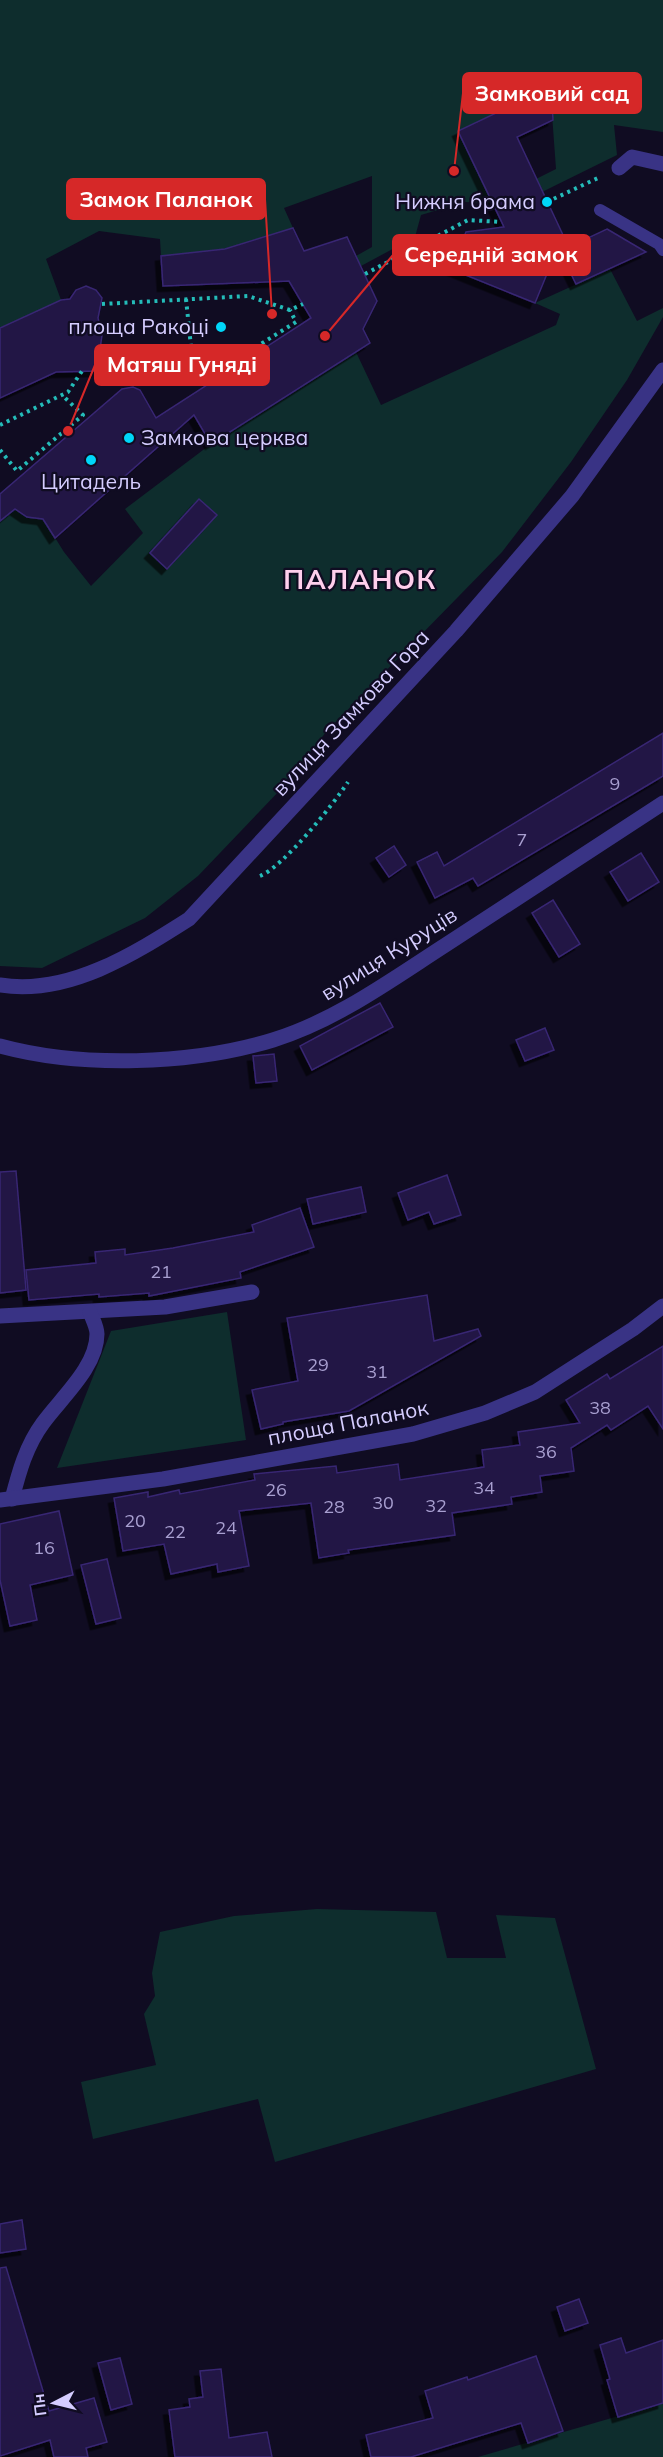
<svg xmlns="http://www.w3.org/2000/svg" width="663" height="2457" viewBox="0 0 663 2457" font-family="Mulish,sans-serif">
<style>
.green{fill:#0e2d2d;fill-rule:evenodd}
.building{fill:#211645;stroke:#382673;stroke-width:1.5;filter:url(#shadow)}
.lines{fill:none;stroke-linecap:round;stroke-linejoin:round}
.path{stroke:#24bcb9;stroke-width:4;stroke-dasharray:3 4.5;stroke-linecap:butt}
.lane{stroke:#393385;stroke-width:12}
.street{stroke:#393385;stroke-width:15}
.poi-dot{fill:#00d6f8;stroke:#100c22;stroke-width:2}
.labels{text-anchor:middle;stroke-width:4.5;stroke-linejoin:round;paint-order:stroke}
.number-label{font-size:18px;fill:#a89fd0}
.poi-label{font-size:21px;fill:#d5cdff;stroke:#100c22;text-anchor:end}
.street-label{font-size:21px;fill:#d5cdff;stroke:#100c22}
.district-label{font-size:27px;font-weight:bold;letter-spacing:1.5px;fill:#ffcfec;stroke:#100c22}
.leader{fill:none;stroke:#d62828;stroke-width:2}
.callout-dot{fill:#d62828;stroke:#100c22;stroke-width:2}
.callout{fill:#d62828;stroke:#d62828;stroke-width:2}
.callout-label{font-size:22px;text-anchor:middle;font-weight:bold;fill:#fff}
</style>
<defs>
<filter id="shadow"><feDropShadow dx="-5.5" dy="5.5" stdDeviation="0" flood-color="#0009"/></filter>
</defs>
<rect width="100%" height="100%" fill="#100c22"/>
<g class="green">
<polygon points="0,0 663,0 663,132 614,125 617,155 542,192 536,179 556,169 550,87 458,132 493,203 465,202 421,215 415,237 361,266 356,256 372,247 372,176 284,208 293,228 225,249 161,256 160,239 99,231 46,259 61,300 0,328"/>
<path d="M610 269 637 321 663 308V317L627 380 571 462 502 552 326 732 282 788 198 876 145 918 42 968 0 966V521L19 506 27 517H42L64 552 91 586 143 533 125 509 211 444 356 352 381 405 556 325 560 314 535 303ZM199 499 217 515 167 569 150 553Z"/>
<polygon points="227,1312 246,1440 57,1468 111,1331"/>
<polygon points="317,1909 436,1912 447,1958 506,1958 496,1915 555,1918 596,2069 275,2162 258,2099 93,2139 81,2082 156,2065 144,2014 155,1996 152,1973 160,1932 234,1916"/>
<polygon points="663,2403 663,2457 478,2457"/>
</g>
<g class="building">
<polygon points="551,87 553,120 517,137 563,235 535,303 451,269 466,232 504,227 458,131"/>
<polygon points="293,228 304,251 347,237 377,301 363,329 370,343 211,444 194,415 55,538 43,519 27,517 15,509 0,521 0,494 122,389 133,387 140,390 156,418 311,318 289,281 163,286 161,256 225,249"/>
<polygon points="607,229 646,252 576,284 560,251"/>
<polygon points="86,286 96,290 102,298 98,318 102,335 97,371 56,372 0,398 0,328 61,300 70,299 76,290"/>
<polygon points="199,499 217,515 167,569 150,553"/>
<polygon points="663,733 663,776 478,886 473,878 435,898 417,862 437,852 444,866"/>
<polygon points="394,846 406,865 389,877 376,858"/>
<polygon points="641,853 659,882 628,901 610,872"/>
<polygon points="553,900 580,944 559,957 532,913"/>
<polygon points="380,1003 393,1027 312,1070 300,1046"/>
<polygon points="545,1028 554,1050 525,1061 516,1040"/>
<polygon points="274,1054 277,1081 256,1083 253,1056"/>
<polygon points="16,1171 26,1290 0,1293 0,1172"/>
<polygon points="447,1175 461,1215 434,1224 429,1212 408,1220 398,1193"/>
<polygon points="361,1187 366,1212 313,1224 307,1199"/>
<polygon points="300,1208 314,1247 240,1272 241,1278 149,1296 149,1293 99,1297 99,1294 29,1300 26,1270 96,1263 95,1252 125,1249 125,1255 173,1248 254,1232 252,1225"/>
<polygon points="427,1295 434,1341 478,1329 481,1336 349,1411 283,1422 283,1424 261,1429 252,1390 298,1381 287,1318"/>
<polygon points="663,1346 663,1429 648,1406 611,1430 607,1425 571,1448 574,1471 540,1476 542,1492 511,1497 512,1504 452,1513 455,1535 348,1550 349,1553 319,1558 311,1503 239,1511 249,1566 218,1572 217,1564 171,1574 164,1544 123,1551 114,1498 148,1492 148,1497 179,1490 180,1494 255,1480 254,1474 336,1466 337,1473 398,1464 400,1480 484,1467 482,1450 520,1445 518,1432 580,1423 566,1400 607,1374 610,1379"/>
<polygon points="59,1511 73,1575 30,1585 37,1620 10,1626 0,1580 0,1524"/>
<polygon points="107,1559 121,1618 96,1624 81,1565"/>
<polygon points="22,2220 26,2249 0,2253 0,2224"/>
<polygon points="6,2267 49,2411 94,2398 107,2442 86,2448 88,2457 54,2457 50,2440 0,2456 0,2268"/>
<polygon points="579,2299 588,2323 565,2331 557,2307"/>
<polygon points="621,2338 626,2353 663,2340 663,2403 618,2417 607,2380 610,2379 600,2345"/>
<polygon points="536,2356 563,2431 528,2443 521,2423 411,2457 371,2457 366,2435 433,2418 425,2391 467,2377 468,2380"/>
<polygon points="120,2358 132,2404 111,2410 98,2363"/>
<polygon points="221,2369 229,2438 267,2432 272,2457 175,2457 169,2410 190,2407 189,2399 203,2397 200,2371"/>
</g>
<g class="lines">
<g class="path">
<polyline points="547,202 600,177"/>
<polyline points="365,274 468,220 501,222"/>
<polyline points="186,299 195,385 296,322 290,310"/>
<polyline points="102,304 248,296 290,310 303,304"/>
<polyline points="0,425 68,392 82,371"/>
<polyline points="0,450 17,471 83,415 62,395"/>
<path d="M260 876C283 867 333 805 348 782"/>
</g>
<polyline class="lane" points="600,210 659,244 663,250"/>
<g class="street">
<polyline points="619,168 632,157 663,164"/>
<path d="M0 985C68 996 134 954 189 919L456 631 572 496 663 370"/>
<path d="M0 1046C81 1068 192 1065 273 1040 337 1020 391 980 447 944 519 897 591 850 663 803"/>
<polyline points="0,1316 165,1307 252,1292"/>
<path d="M12 1499C19 1472 26 1446 43 1423 61 1398 97 1367 97 1334 97 1327 92 1318 90 1312"/>
<polyline points="0,1500 163,1479 413,1434 485,1413 535,1392 633,1329 663,1306"/>
</g>
</g>
<g class="poi-dot">
<circle cx="547" cy="202" r="6"/>
<circle cx="221" cy="327" r="6"/>
<circle cx="129" cy="438" r="6"/>
<circle cx="91" cy="460" r="6"/>
</g>
<g class="labels">
<g class="number-label">
<text x="615" y="790">9</text>
<text x="522" y="846">7</text>
<text x="161" y="1278">21</text>
<text x="318" y="1371">29</text>
<text x="377" y="1378">31</text>
<text x="600" y="1414">38</text>
<text x="546" y="1458">36</text>
<text x="484" y="1494">34</text>
<text x="276" y="1496">26</text>
<text x="383" y="1509">30</text>
<text x="436" y="1512">32</text>
<text x="334" y="1513">28</text>
<text x="135" y="1527">20</text>
<text x="226" y="1534">24</text>
<text x="175" y="1538">22</text>
<text x="44" y="1554">16</text>
</g>
<g class="poi-label">
<text x="535" y="209">Нижня брама</text>
<text x="209" y="334">площа Ракоці</text>
<text x="141" y="445" text-anchor="start">Замкова церква</text>
<text x="91" y="489" text-anchor="middle">Цитадель</text>
</g>
<g class="street-label">
<text transform="translate(351 713) rotate(-47)" y="7">вулиця Замкова Гора</text>
<text transform="translate(389 954) rotate(-32)" y="7">вулиця Куруців</text>
<text transform="translate(348 1423) rotate(-11)" y="7">площа Паланок</text>
</g>
<g class="district-label">
<text x="360" y="589">ПАЛАНОК</text>
</g>
</g>
<path class="leader" d="M454 171L463 93M272 314L265 199M325 336L393 255M68 431L95 365"/>
<g class="callout-dot">
<circle cx="454" cy="171" r="6"/>
<circle cx="272" cy="314" r="6"/>
<circle cx="325" cy="336" r="6"/>
<circle cx="68" cy="431" r="6"/>
</g>
<g class="callout">
<rect x="463" y="73" width="178" height="40" rx="6"/>
<rect x="67" y="179" width="198" height="40" rx="6"/>
<rect x="393" y="235" width="197" height="40" rx="6"/>
<rect x="95" y="345" width="174" height="40" rx="6"/>
</g>
<g class="callout-label">
<text x="552" y="101">Замковий сад</text>
<text x="166" y="207">Замок Паланок</text>
<text x="491" y="262">Середній замок</text>
<text x="182" y="372">Матяш Гуняді</text>
</g>
<g transform="translate(54 2403) rotate(263)" stroke="#100c22" stroke-width="4.5" paint-order="stroke">
<path d="M0-4.5L10 22L0 15L-10 22Z" fill="#d5cdff"/>
<text y="-9" font-size="16" font-weight="bold" text-anchor="middle" fill="#d5cdff">Пн</text>
</g>
</svg>
